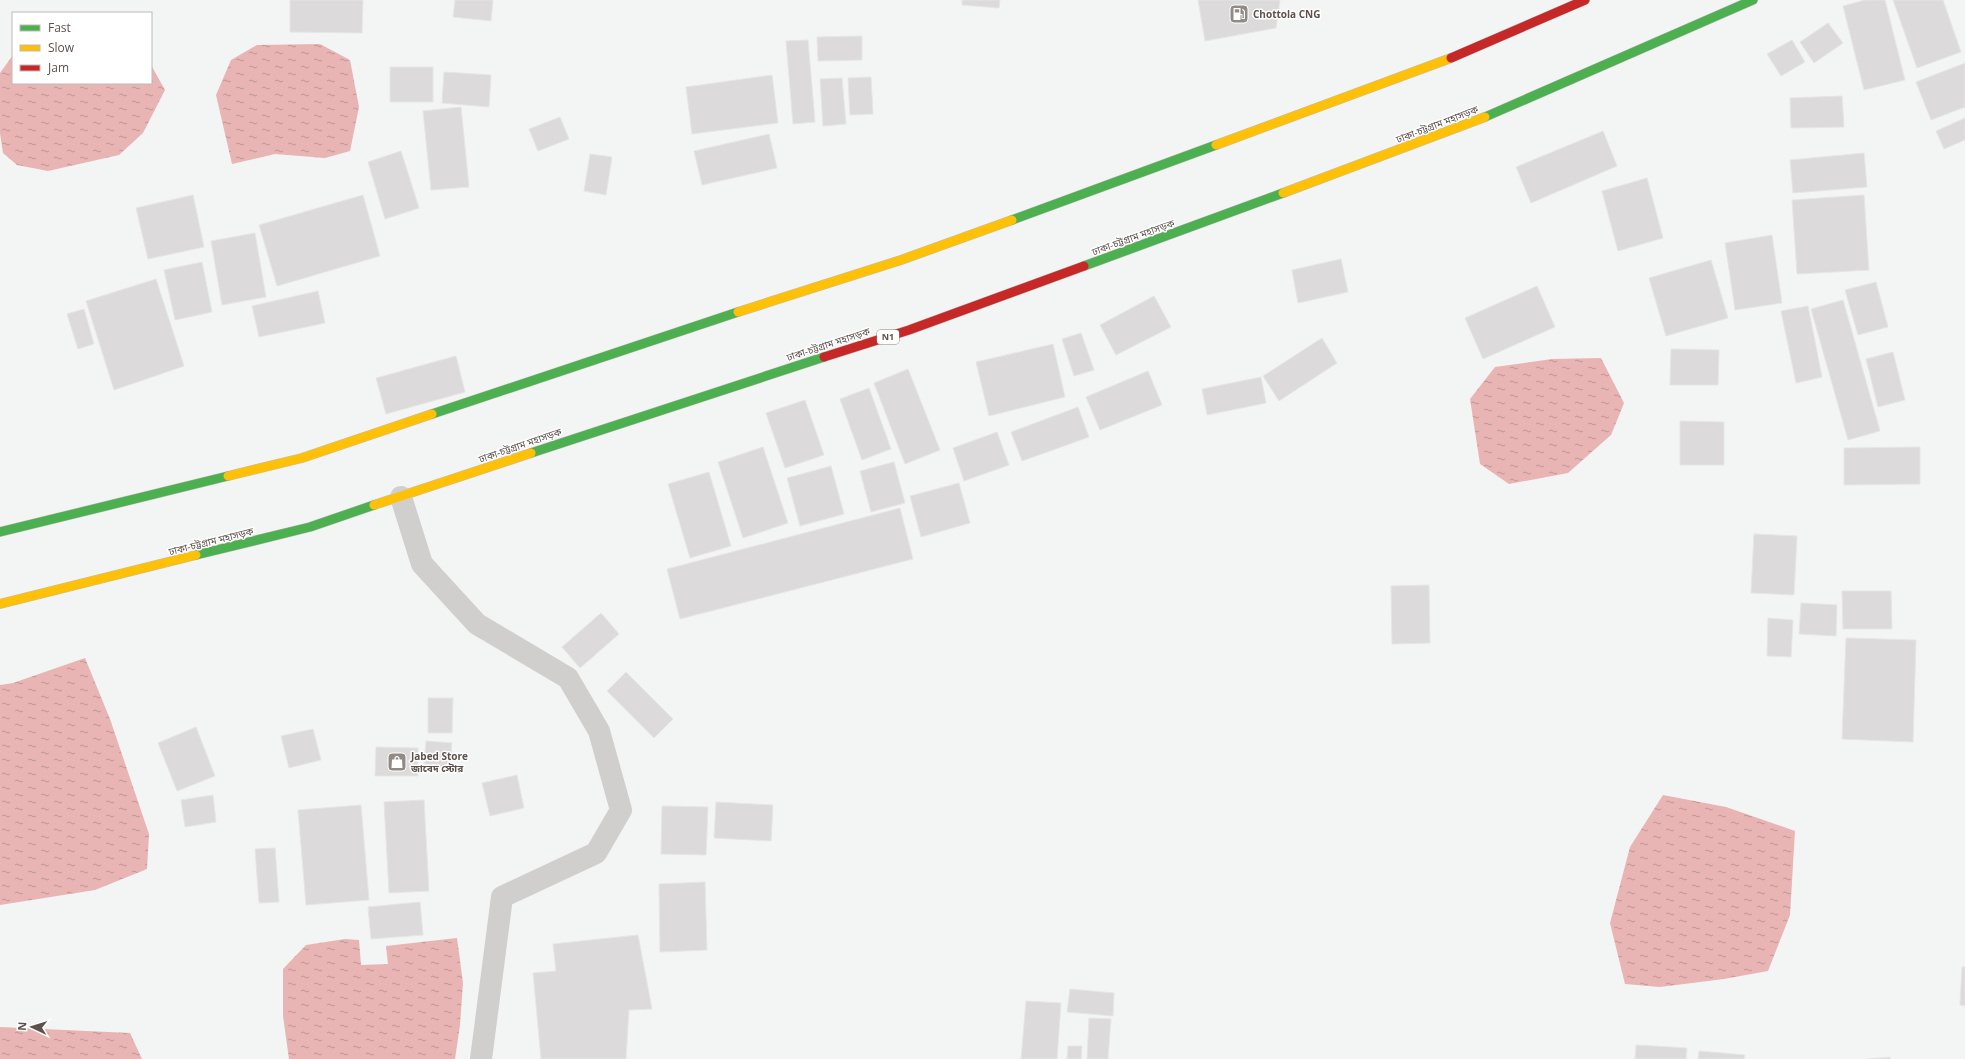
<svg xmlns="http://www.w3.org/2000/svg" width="1965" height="1059" viewBox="0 0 1965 1059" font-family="'Open Sans','Noto Sans Bengali',sans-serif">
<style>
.water{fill:url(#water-ripples)}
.building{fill:#dcdada;stroke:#e6e6e5}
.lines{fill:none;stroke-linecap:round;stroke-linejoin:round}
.fast-casing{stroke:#c2bcb9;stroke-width:10}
.slow-casing{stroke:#c2bcb9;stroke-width:10}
.jam-casing{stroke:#c2bcb9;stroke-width:10}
.street{stroke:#d1cfcd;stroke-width:22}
.fast{stroke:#4caf50;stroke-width:9}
.slow{stroke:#ffc107;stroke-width:9}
.jam{stroke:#c62828;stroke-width:9}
.labels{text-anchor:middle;stroke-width:3;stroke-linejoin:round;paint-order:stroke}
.shield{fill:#fff;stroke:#8e8582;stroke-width:1}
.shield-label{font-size:9px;font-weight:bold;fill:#5e514c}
.poi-label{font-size:10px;font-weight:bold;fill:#5e514c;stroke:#fff;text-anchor:start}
.street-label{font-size:10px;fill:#5e514c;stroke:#fff}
</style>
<defs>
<pattern id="water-ripples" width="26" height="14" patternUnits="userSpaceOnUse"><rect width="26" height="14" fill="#e9b4b4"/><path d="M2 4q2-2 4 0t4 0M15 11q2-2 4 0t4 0" fill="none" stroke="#c09595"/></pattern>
</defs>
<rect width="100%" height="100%" fill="#f3f4f4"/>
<g class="water">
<polygon points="320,44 350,60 359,107 350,151 325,158 275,154 232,164 216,95 231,60 257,45"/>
<polygon points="13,55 13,83 151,83 151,65 165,90 143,133 119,155 48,171 17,165 3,153 0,133 0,73"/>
<polygon points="1601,358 1624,403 1611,435 1568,473 1509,484 1480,464 1470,399 1495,367 1552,359"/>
<polygon points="85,658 110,719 149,834 147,869 95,890 0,905 0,685 13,683"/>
<polygon points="1663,795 1726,807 1795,831 1790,915 1768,971 1724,979 1660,987 1625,984 1610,923 1630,847"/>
<polygon points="457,938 463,983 460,1025 455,1059 289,1059 283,1016 283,969 306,945 345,939 359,940 361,965 388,964 386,946"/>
<polygon points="0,1027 130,1033 142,1059 0,1059"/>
</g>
<g class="building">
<polygon points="290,0 363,0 362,33 290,32"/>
<polygon points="455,0 493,0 491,21 453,17"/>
<polygon points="962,0 1000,0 999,8 962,5"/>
<polygon points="1198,0 1280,0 1276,28 1205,41"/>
<polygon points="1865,0 1885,0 1905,80 1864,90 1843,6"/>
<polygon points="1893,0 1943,0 1961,52 1917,68"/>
<polygon points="1828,23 1843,43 1814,63 1800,42"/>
<polygon points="862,36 862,60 818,61 817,37"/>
<polygon points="808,40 815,122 793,124 786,41"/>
<polygon points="1792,40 1805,62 1781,76 1767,54"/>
<polygon points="1965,63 1965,107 1931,120 1916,82"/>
<rect x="390" y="67" width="43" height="35"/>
<polygon points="444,72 491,75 489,107 442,103"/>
<polygon points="772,75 778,123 692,134 686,87"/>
<polygon points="871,77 873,114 850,115 848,78"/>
<polygon points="842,78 846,124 823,126 820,79"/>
<polygon points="1842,96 1844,127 1791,128 1790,98"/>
<polygon points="461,107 469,187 431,190 423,111"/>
<polygon points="560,117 569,139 538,151 529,129"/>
<polygon points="1965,118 1965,140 1944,149 1936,131"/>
<polygon points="1603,131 1617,166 1531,203 1516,167"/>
<polygon points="769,134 777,168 702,185 694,151"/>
<polygon points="401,151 419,208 385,219 368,162"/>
<polygon points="1864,153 1867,187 1793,193 1790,160"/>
<polygon points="590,154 612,157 606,195 584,191"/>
<polygon points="1647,178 1663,238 1618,251 1602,191"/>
<polygon points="193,195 204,247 148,259 136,208"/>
<polygon points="363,195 380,256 277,286 259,225"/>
<polygon points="1864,195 1869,270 1797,274 1792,200"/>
<polygon points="255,233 266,297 222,305 211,241"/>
<polygon points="1772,235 1782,303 1735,310 1725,243"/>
<polygon points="1341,259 1348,292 1298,303 1292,270"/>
<polygon points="1711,260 1728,318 1666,336 1649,278"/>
<polygon points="202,262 212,312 175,320 164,270"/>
<polygon points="156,279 184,366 114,390 86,301"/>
<polygon points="1876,282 1888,327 1858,335 1845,290"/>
<polygon points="1537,286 1555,327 1483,359 1465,318"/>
<polygon points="318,291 325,323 259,337 252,306"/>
<polygon points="1154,296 1171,327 1116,355 1100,325"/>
<polygon points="1843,300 1880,431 1848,440 1811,309"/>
<polygon points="1808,306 1822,377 1796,383 1781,311"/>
<polygon points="84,309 94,344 78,349 67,314"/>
<polygon points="1081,333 1094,370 1074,376 1062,339"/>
<polygon points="1322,338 1337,363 1279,401 1263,376"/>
<polygon points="1053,344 1065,397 989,416 976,362"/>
<polygon points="1671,349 1719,350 1718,385 1670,385"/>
<polygon points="1893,352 1905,400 1878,407 1866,359"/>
<polygon points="456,356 465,392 386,414 376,378"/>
<polygon points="908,369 940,450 905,464 874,383"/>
<polygon points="1148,371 1162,405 1100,430 1086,397"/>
<polygon points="1261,377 1266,403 1207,415 1202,389"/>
<polygon points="869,388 891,449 862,460 840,399"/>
<polygon points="805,400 824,455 785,468 766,413"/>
<polygon points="1078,407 1089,437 1022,461 1011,432"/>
<polygon points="1680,421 1724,422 1724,465 1680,465"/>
<polygon points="997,432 1009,465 964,481 953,448"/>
<polygon points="763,447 788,523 743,538 718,462"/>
<polygon points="1920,447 1920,484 1844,485 1844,448"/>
<polygon points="894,462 905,503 871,512 860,471"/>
<polygon points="831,466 844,514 800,526 787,478"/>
<polygon points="709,472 731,546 690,558 668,484"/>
<polygon points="959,483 970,523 921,537 910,496"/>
<polygon points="900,508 913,559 680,619 667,569"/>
<polygon points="1754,534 1797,536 1794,595 1751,593"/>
<polygon points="1429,585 1430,643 1392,644 1391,586"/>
<polygon points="1842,591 1891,591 1892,629 1843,629"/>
<polygon points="1801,603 1837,605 1836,636 1799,634"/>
<polygon points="601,613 619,634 580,668 562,647"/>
<polygon points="1768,618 1793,620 1791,657 1767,656"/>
<polygon points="1846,638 1916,640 1913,742 1842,739"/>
<polygon points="626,672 673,719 654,738 607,691"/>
<polygon points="428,698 453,698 452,733 428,733"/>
<polygon points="196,727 215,776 177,791 158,743"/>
<polygon points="313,729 321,760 289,768 281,736"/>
<polygon points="426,741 452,743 450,768 424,766"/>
<polygon points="376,747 418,748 418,776 375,776"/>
<polygon points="517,775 524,808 490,816 482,783"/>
<polygon points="213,795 216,822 185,827 181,800"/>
<polygon points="424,800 429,891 389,893 384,802"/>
<polygon points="716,802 773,805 771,841 714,838"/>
<polygon points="361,805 369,900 306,905 298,810"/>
<polygon points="662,806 708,807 706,855 661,854"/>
<polygon points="275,848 279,902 259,903 255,849"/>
<polygon points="705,882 707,950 660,952 659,884"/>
<polygon points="420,902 423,935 371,939 368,907"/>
<polygon points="638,935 652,1009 629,1010 626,1059 541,1059 533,973 556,971 553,944"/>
<polygon points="1962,967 1965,967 1965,1006 1960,1005"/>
<polygon points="1070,989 1114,993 1113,1016 1067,1012"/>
<polygon points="1026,1001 1061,1003 1057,1059 1021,1059"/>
<polygon points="1089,1018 1111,1019 1108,1059 1087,1059"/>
<polygon points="1636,1045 1687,1048 1686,1059 1635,1059"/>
<polygon points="1068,1046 1082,1046 1081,1059 1067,1059"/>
<polygon points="1699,1051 1745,1055 1744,1059 1698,1059"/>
<polygon points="1890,1057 1890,1059 1867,1059"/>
</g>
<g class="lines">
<defs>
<g id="fast">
<polyline points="1485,117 1753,0"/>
<polyline points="1012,220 1216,145"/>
<polyline points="1084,266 1283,193"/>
<polyline points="432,414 738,312"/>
<polyline points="531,453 824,357"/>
<polyline points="0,532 228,476"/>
<polyline points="196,555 310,527 374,505"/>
</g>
<g id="slow">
<polyline points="1216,145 1451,58"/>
<polyline points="1283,193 1485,117"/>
<polyline points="738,312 901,260 1012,220"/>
<polyline points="228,476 302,458 432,414"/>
<polyline points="374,505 531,453"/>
<polyline points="0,604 196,555"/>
</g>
<g id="jam">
<polyline points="1451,58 1585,0"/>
<polyline points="824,357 909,330 1084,266"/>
</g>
</defs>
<use href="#fast" class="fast-casing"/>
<use href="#slow" class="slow-casing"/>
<use href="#jam" class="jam-casing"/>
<polyline class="street" points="401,497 422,564 477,624 568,678 599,731 621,810 596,853 502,897 481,1059"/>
<use href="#fast" class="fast"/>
<use href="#slow" class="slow"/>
<use href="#jam" class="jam"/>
</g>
<defs>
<symbol id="fuel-square" viewBox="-11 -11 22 22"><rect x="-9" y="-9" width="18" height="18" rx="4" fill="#928a87" stroke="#fff"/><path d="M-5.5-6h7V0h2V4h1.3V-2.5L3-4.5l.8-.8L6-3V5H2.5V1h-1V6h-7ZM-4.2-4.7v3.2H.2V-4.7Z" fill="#fff"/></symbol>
<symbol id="shop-square" viewBox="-11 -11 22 22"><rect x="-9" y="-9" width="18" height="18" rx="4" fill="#928a87" stroke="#fff"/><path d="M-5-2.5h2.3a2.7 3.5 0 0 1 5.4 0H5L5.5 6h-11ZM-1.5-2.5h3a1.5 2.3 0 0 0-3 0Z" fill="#fff"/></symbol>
</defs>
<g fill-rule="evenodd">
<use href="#fuel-square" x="1228" y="3" width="22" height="22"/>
<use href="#shop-square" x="386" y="751" width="22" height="22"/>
</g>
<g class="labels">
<rect class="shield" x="877" y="330" width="22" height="14" rx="3"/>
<g class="shield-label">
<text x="888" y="340">N1</text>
</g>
<g class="poi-label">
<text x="1253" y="18">Chottola CNG</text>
<text x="411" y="760">Jabed Store<tspan x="411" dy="12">জাবেদ স্টোর</tspan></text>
</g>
<g class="street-label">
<text transform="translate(1437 124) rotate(-21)" y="4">ঢাকা-চট্টগ্রাম মহাসড়ক</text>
<text transform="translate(1133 237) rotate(-20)" y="4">ঢাকা-চট্টগ্রাম মহাসড়ক</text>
<text transform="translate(828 344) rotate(-18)" y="4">ঢাকা-চট্টগ্রাম মহাসড়ক</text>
<text transform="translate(520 445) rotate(-19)" y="4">ঢাকা-চট্টগ্রাম মহাসড়ক</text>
<text transform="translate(211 541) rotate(-14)" y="4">ঢাকা-চট্টগ্রাম মহাসড়ক</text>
</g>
</g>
<rect x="12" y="12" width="140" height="72" fill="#ffffff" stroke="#bfb9b7"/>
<rect x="20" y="25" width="20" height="6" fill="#4caf50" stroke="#bfb9b7"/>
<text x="48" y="32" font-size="12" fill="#5e514c">Fast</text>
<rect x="20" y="45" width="20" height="6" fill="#ffc107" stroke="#bfb9b7"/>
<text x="48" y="52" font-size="12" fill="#5e514c">Slow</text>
<rect x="20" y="65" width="20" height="6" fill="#c62828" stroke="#bfb9b7"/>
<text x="48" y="72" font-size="12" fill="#5e514c">Jam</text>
<g transform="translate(32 1027) rotate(274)" stroke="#ffffff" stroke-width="3" paint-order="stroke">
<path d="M0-3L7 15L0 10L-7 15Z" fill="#5e514c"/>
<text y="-6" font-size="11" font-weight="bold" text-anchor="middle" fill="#5e514c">N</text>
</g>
</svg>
